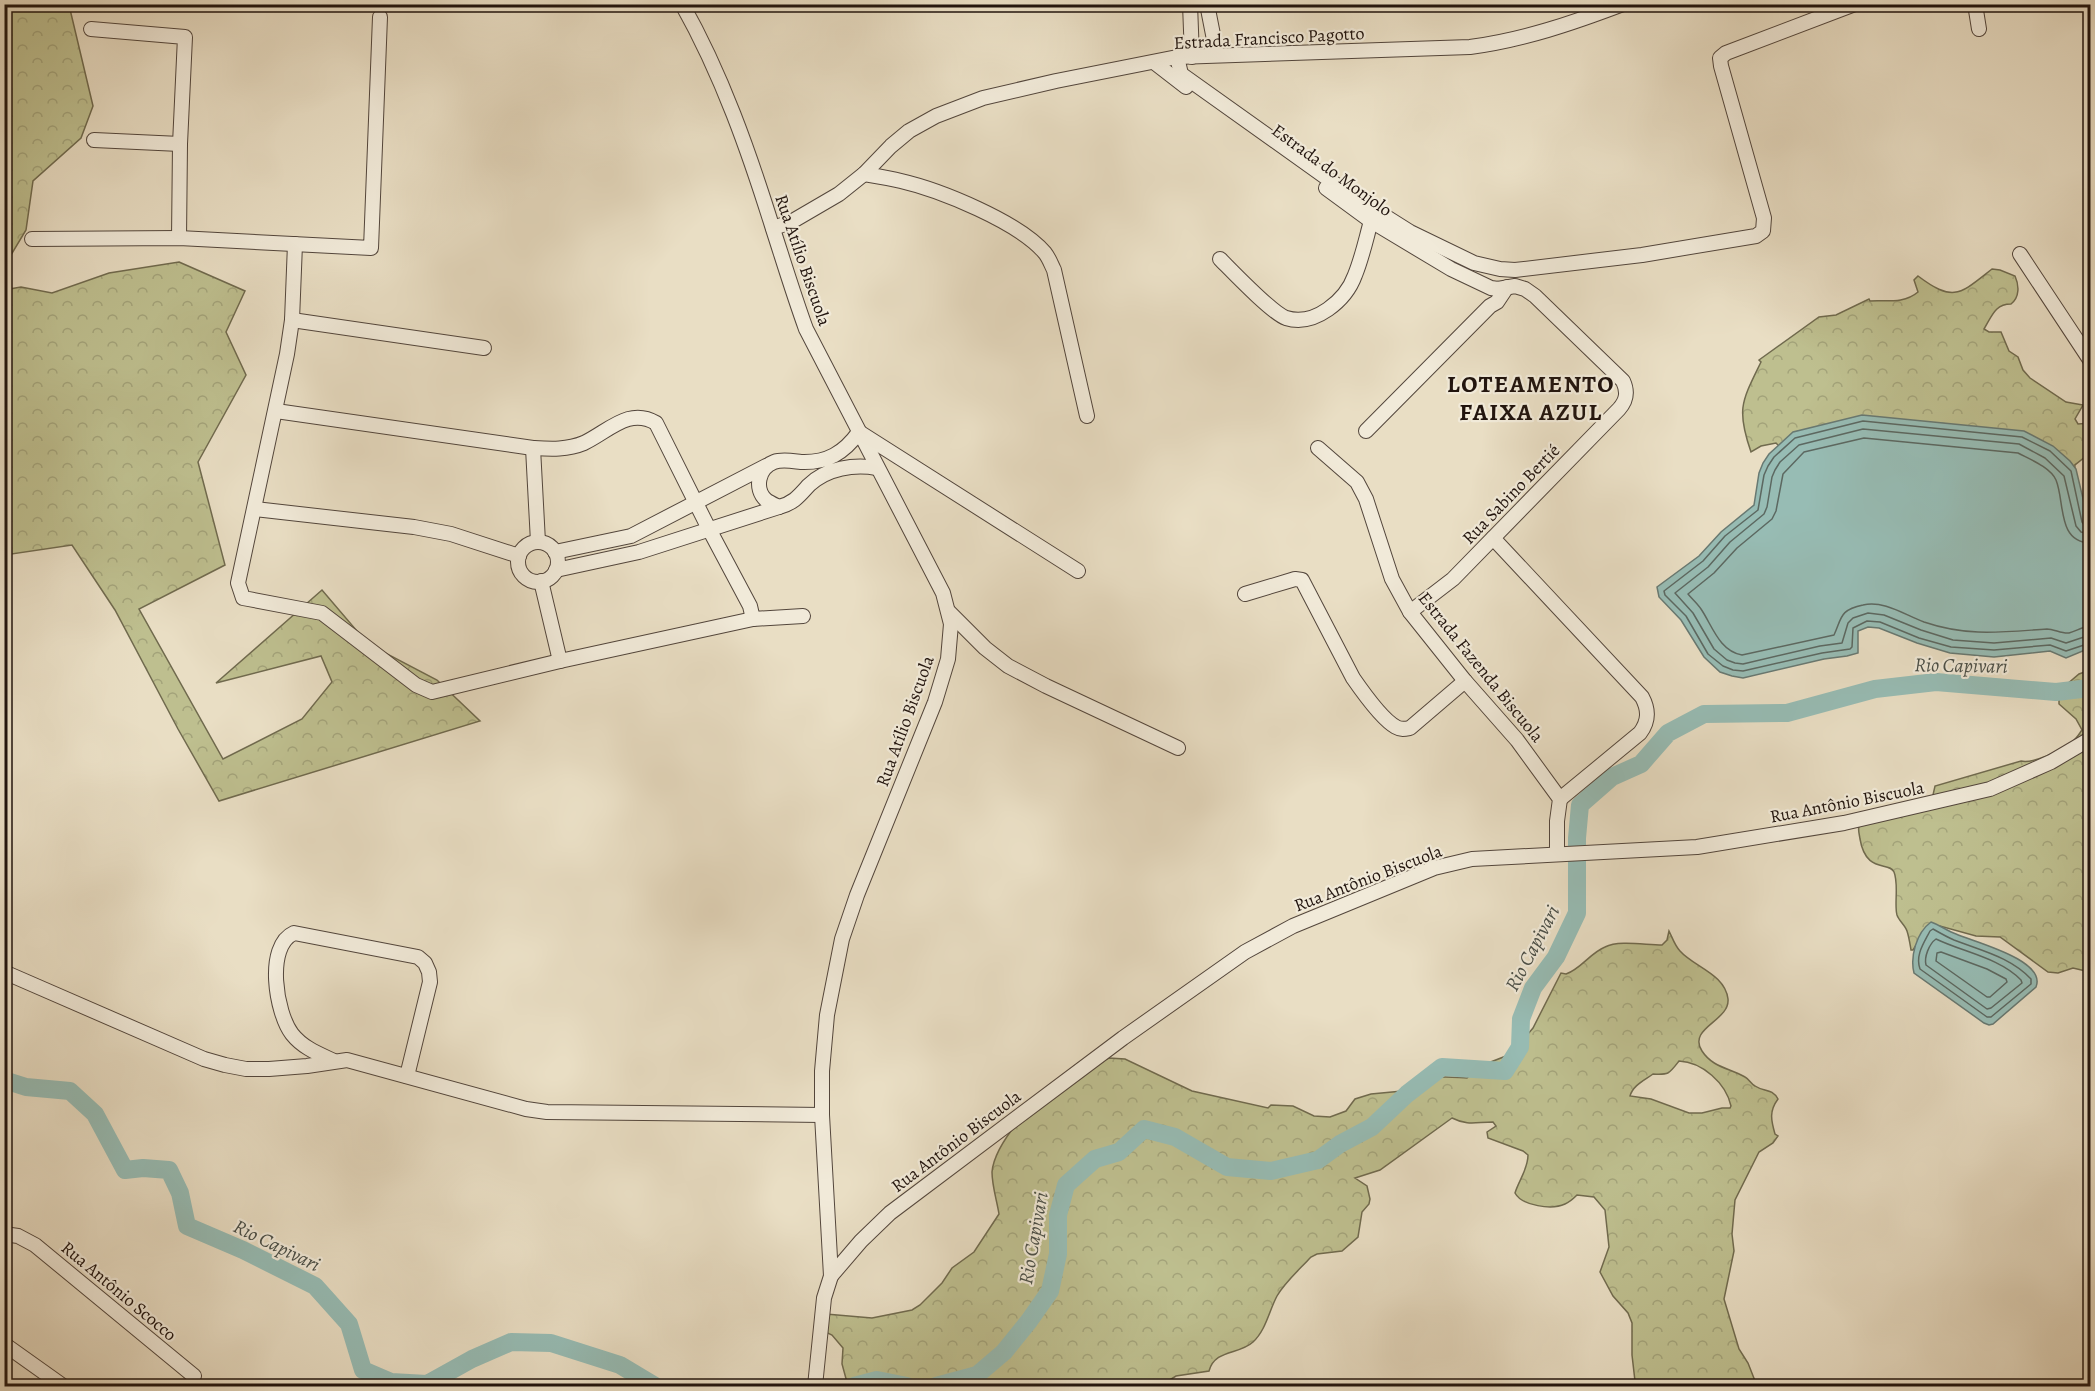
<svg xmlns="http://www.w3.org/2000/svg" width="2095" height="1391" viewBox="0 0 2095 1391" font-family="Alegreya,serif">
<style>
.forest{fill:url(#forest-crowns);stroke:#706a4e;stroke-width:1.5;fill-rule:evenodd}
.water{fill:#97bcb4;stroke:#687972;stroke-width:1.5}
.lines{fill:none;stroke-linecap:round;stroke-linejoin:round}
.shore{stroke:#5c6861;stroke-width:1.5}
.river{stroke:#97bcb4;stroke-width:18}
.minor-casing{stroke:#53463c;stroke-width:16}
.minor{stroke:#f1ead9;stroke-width:14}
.labels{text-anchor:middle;stroke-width:4.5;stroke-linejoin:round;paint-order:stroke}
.street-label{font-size:18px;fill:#21140e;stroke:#f1ead9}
.water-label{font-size:20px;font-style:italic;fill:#4a4f48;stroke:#f1ead9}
.district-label{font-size:24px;font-weight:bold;letter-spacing:1.5px;fill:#21140e;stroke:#f1ead9}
</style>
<defs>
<pattern id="forest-crowns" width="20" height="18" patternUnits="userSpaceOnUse" patternTransform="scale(1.5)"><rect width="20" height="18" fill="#bebf8f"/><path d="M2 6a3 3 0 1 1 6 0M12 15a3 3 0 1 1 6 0" fill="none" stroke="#a3a37a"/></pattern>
</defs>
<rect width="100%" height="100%" fill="#e9dec4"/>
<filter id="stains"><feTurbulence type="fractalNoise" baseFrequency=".00333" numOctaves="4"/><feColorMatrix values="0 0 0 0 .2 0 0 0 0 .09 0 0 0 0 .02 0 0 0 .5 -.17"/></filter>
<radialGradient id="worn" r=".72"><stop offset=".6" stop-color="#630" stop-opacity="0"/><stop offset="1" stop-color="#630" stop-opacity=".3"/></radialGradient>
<g class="forest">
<polygon points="5,4 69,5 93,106 81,138 33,181 26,230 8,260 5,261"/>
<polygon points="179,262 245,291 226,332 246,375 198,462 225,565 139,609 223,759 302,719 332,682 321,656 216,683 322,590 368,644 437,680 480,721 219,801 178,729 115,610 72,545 5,555 4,290 21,287 52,293 109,273"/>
<path d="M1992 269 2000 270 2015 276C2019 285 2020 297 2011 304 1995 304 1992 316 1984 329L1989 332H2001L2009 351 2018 357 2023 370 2030 378 2066 402 2083 405 2075 419 2078 424 2090 423V453L2075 465 2073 488 1785 452 1776 443 1761 446 1751 452C1736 409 1742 401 1761 362L1759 360 1819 317 1836 315 1869 299 1870 301C1886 300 1904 304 1918 292L1914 280 1918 276C1954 303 1960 294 1992 269Z"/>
<path d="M2090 670V972L2073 968 2058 973 2048 972 2000 937 1976 936 1940 926 1920 939 1913 950H1911C1910 944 1909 937 1907 931 1905 925 1899 921 1897 915 1894 905 1899 884 1894 872 1889 861 1866 874 1860 839 1859 832 1857 828 1861 821L1931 804 1935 786 2021 761C2033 764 2063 750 2073 741 2077 738 2079 734 2082 730L2076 719 2059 704V691L2079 674Z"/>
<path d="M1669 931C1672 937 1675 946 1680 951 1694 967 1725 974 1728 999 1730 1021 1687 1028 1702 1051 1713 1068 1730 1068 1745 1077 1749 1079 1751 1084 1755 1086 1764 1092 1772 1088 1778 1099 1769 1111 1771 1120 1775 1134L1778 1136 1773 1143 1759 1152 1735 1200 1732 1234 1734 1251 1724 1299 1739 1349 1748 1363 1757 1386H1641L1635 1381 1632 1355V1323L1628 1313 1613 1296 1600 1272 1609 1247 1605 1210 1594 1197 1577 1195C1574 1198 1570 1202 1565 1204 1552 1210 1522 1206 1515 1193 1519 1180 1528 1169 1528 1155L1523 1151 1488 1138 1487 1132 1496 1126 1493 1122C1476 1122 1468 1126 1452 1118L1380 1170 1355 1178 1367 1186 1370 1199 1369 1204 1362 1212 1358 1237 1342 1251 1317 1254 1311 1257C1300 1269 1285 1282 1277 1296 1269 1311 1266 1330 1253 1342 1239 1355 1215 1349 1209 1371L1176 1376 1160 1386H848L842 1364 843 1348 832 1335 815 1327 826 1314 872 1318 912 1310 920 1305 942 1283 952 1268 974 1252 999 1214C997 1201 992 1186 992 1172 995 1137 1051 1084 1078 1063L1094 1064 1109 1058 1125 1059 1192 1091 1268 1108 1271 1105 1293 1106 1314 1116 1330 1117 1346 1111 1355 1099 1371 1094 1413 1090C1427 1073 1447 1077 1467 1078L1478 1067 1511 1054 1533 1028 1561 973 1566 974C1581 969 1590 953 1605 947 1619 940 1645 945 1662 945L1667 940ZM1679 1061C1702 1062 1726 1083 1731 1106L1730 1108H1722L1702 1113H1689L1651 1099 1630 1096C1633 1085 1645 1080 1653 1074 1669 1075 1669 1074 1679 1061Z"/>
</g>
<g class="water">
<polygon points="1862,415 2024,431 2053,446 2070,461 2076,469 2090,528 2090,648 2066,658 2050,651 1994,657 1950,653 1917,643 1879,628 1868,627 1858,631 1858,653 1847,656 1824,659 1743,678 1732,676 1720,672 1704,657 1681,620 1659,597 1657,587 1699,556 1721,532 1754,505 1759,473 1763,463 1769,454 1793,432"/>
<path d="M1931 922C1940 925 1947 931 1956 934 1974 942 2047 960 2036 987L1993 1024 1989 1025 1984 1023 1914 973C1910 957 1916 933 1931 922Z"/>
</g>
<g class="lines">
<g class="shore">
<polyline points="2090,526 2085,526 2082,522 2071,471 2050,451 2022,437 1863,421 1795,438 1774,457 1768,466 1764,475 1758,510 1725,536 1703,561 1664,591 1665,595 1686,616 1708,654 1723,666 1733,670 1743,671 1822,653 1850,649 1852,647 1853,628 1867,621 1880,622 1919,638 1951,647 1994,650 2050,645 2066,651 2090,643"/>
<polyline points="2090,534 2081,532 2076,526 2064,476 2045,458 2019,444 1863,429 1799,445 1780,462 1775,470 1772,477 1767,507 1764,514 1730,542 1708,567 1675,593 1693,613 1714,649 1727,660 1735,663 1743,664 1820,646 1842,643 1848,623 1853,618 1868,613 1884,615 1921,630 1953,640 1994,643 2051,638 2066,643 2090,635"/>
<path d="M2090 543C2057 542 2065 502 2056 480 2050 467 2029 459 2018 453L1864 438 1804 452 1783 474 1776 511 1772 519 1737 548 1714 573 1688 594C1692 599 1697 603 1701 609 1712 625 1719 651 1742 655L1834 635C1842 618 1839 610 1863 605 1884 600 1905 615 1924 622 1968 637 2002 632 2047 629 2054 629 2062 634 2069 633 2076 631 2082 627 2090 626"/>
<path d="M1933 929C1940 933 1947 937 1954 940 1982 951 2010 957 2031 979V984L1991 1017H1987L1920 969C1915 955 1924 943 1930 931Z"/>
<path d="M1936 939C1963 952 2000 958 2021 980L2022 983 1991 1008 1987 1009 1926 965C1924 957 1929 944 1936 939Z"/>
<polygon points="1941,952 1987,969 2006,979 2007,982 1990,997 1987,997 1936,961 1937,953"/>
</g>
<g class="river">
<polyline points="4,1080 26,1087 70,1091 95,1114 125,1170 143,1168 169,1170 180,1193 187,1226 243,1250 315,1286 349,1324 363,1370 391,1382 427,1384 472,1359 511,1342 551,1343 620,1365 655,1386"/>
<polyline points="854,1386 877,1380 907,1386"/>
<polyline points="936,1386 977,1375 1004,1352 1029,1321 1050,1291 1058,1254 1058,1215 1066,1185 1095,1159 1119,1152 1144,1129 1175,1137 1227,1167 1271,1171 1318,1160 1340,1144 1372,1127 1407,1094 1442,1067 1505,1071 1520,1047 1521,1019 1533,988 1556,957 1577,913 1577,838 1580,805 1612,777 1641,764 1668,733 1704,714 1787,713 1875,689 1936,682 2056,692 2090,688"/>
</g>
<defs>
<g id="minor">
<path d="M682 4C722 75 749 152 773 229 784 263 794 296 806 329L943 593 951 624 948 659 935 702 857 895 842 939 827 1015 822 1071V1115L831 1276 824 1298 815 1386"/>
<polyline points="1190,4 1192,57"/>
<polyline points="1207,4 1217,55"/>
<polyline points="1975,4 1979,29"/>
<polyline points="91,29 185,37 180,144 179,238"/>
<polyline points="1177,57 1181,74 1345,191 1410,232 1474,263 1500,269 1515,270 1642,255 1756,236 1763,231 1764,218 1721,66 1720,58 1726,53 1855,4"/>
<polyline points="1155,63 1186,87"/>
<polyline points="94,140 180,144"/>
<path d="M864 174C876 176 889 178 901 181 940 190 1019 222 1045 253 1049 258 1051 264 1054 270L1087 416"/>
<path d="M1326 188 1371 221 1451 269 1491 288 1498 289 1515 286 1525 289 1535 296 1623 381C1628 392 1627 400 1619 409L1453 579 1410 612"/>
<path d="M773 228 791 222 839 194 864 174 891 146 909 131 936 116 983 98 1056 81 1177 57 1470 47C1523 40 1573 23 1623 4"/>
<polyline points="32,239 179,238 371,248 380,17"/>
<polyline points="295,244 292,320 287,354 238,583 243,598 322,613 416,685 432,692 560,661 753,619"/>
<polyline points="2020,254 2090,360"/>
<path d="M1220 259C1233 272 1272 313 1286 318 1315 327 1346 300 1355 275 1362 258 1366 239 1371 221"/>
<polyline points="292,320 484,348"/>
<path d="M276 411 533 448C551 449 567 450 584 443 609 431 629 407 656 423L709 529 750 606 753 619 803 616"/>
<polyline points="1366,431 1490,306 1497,302 1507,287"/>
<polyline points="533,448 538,542"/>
<polyline points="1318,448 1357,482 1366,499 1392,579 1410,612 1465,681 1517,740 1560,799 1557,821 1557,854"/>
<path d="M877 468C854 464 827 468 809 485 799 496 794 503 779 507 775 505 770 503 766 500 754 489 758 468 774 462 782 459 792 461 801 462 827 463 844 453 859 432L1078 571"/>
<polyline points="255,509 414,527 451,534 519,556"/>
<path d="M1493 538 1642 697C1649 710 1649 721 1640 733L1560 799"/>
<circle cx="538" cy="562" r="20"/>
<polyline points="555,552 631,536 766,466"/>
<polyline points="556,570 639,552 779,507"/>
<polyline points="541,581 560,661"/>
<path d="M1245 594 1295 579 1302 580 1353 678C1362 691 1383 720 1396 727 1401 730 1405 729 1410 728L1465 681"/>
<polyline points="949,612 985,648 1008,666 1046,686 1178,748"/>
<polyline points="4,972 204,1059 225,1065 246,1069 269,1069 307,1066 347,1060 526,1109 547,1112 822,1115"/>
<path d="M334 1061C319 1054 303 1048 292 1034 276 1013 265 946 294 933L418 957 425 963 429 972 430 982 407 1076"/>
<polyline points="4,1234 18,1236 35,1245 194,1376"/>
<polyline points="831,1276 861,1241 890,1213 1123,1038 1245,952 1293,926 1434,868 1472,859 1697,847 1844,823 1990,789 2051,762 2090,739"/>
<polyline points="4,1344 63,1386"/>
</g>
</defs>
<use href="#minor" class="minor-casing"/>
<use href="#minor" class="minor"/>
</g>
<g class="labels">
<g class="street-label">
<text transform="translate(1269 38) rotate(-3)" y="6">Estrada Francisco Pagotto</text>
<text transform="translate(1332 170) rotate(36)" y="6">Estrada do Monjolo</text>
<text transform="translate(803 260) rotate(71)" y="6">Rua Atílio Biscuola</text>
<text transform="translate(1511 494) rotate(-46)" y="6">Rua Sabino Bertié</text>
<text transform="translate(1481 667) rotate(51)" y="6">Estrada Fazenda Biscuola</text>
<text transform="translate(905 721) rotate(-70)" y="6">Rua Atílio Biscuola</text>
<text transform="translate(1847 802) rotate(-11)" y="6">Rua Antônio Biscuola</text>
<text transform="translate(1368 878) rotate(-21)" y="6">Rua Antônio Biscuola</text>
<text transform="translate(956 1141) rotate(-37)" y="6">Rua Antônio Biscuola</text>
<text transform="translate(119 1291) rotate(40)" y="6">Rua Antônio Scocco</text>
</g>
<g class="water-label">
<text transform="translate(1961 665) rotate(1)" y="7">Rio Capivari</text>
<text transform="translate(1532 948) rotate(-62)" y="7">Rio Capivari</text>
<text transform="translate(1033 1238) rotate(-80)" y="7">Rio Capivari</text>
<text transform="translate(277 1245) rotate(26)" y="7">Rio Capivari</text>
</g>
<g class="district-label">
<text x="1531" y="392">LOTEAMENTO<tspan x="1531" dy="28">FAIXA AZUL</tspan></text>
</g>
</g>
<rect width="2095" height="1391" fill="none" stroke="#e9dec4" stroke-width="24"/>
<rect x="6" y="6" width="2083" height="1379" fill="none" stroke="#21140e" stroke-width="3"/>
<rect x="12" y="12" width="2071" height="1367" fill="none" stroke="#21140e" stroke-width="1.5"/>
<rect width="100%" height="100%" filter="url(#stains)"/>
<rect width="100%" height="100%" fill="url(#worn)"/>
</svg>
